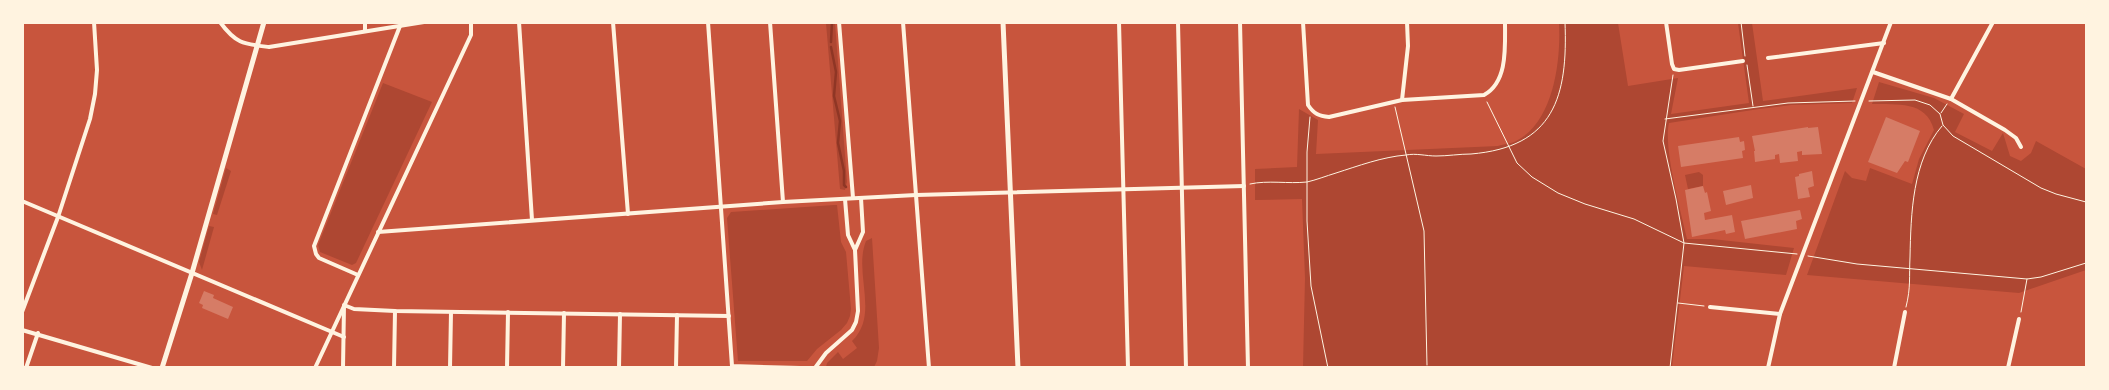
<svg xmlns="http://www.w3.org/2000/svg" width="2109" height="390" viewBox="0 0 2109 390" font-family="'PT Sans Narrow',sans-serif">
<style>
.green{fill:#ae4732}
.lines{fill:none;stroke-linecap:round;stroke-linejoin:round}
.stream{stroke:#8f3625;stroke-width:2.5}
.building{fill:#d67c66}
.path{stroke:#fff3e0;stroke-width:1}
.minor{stroke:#fff3e0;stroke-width:4}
.tertiary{stroke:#fff3e0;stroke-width:5}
</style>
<rect width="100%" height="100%" fill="#c8553d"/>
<g class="green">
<polygon points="826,23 835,23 847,182 845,190 840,189"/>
<path d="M1559 23H1618L1628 86 1678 78 1671 114 1749 103 1738 23H1752L1763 101 1857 88 1852 103 1791 105 1759 109 1669 123C1663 147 1681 212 1687 239H1712L1794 248 1786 275 1684 266 1672 367H1303L1305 278 1302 199 1255 200V169L1297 167 1299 109 1318 120 1316 154 1498 146C1504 144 1511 144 1516 141 1554 122 1561 60 1559 23Z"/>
<path d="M1879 82 1934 98 1964 114 1955 132 1992 151 2003 133 2010 156 2021 161 2031 153 2036 141 2086 169V270L2019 293 1807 275 1845 171 1852 178 1866 181 1870 168 1912 184 1919 159 1934 130C1926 100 1897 105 1872 104Z"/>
<polygon points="383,83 432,102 356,263 352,265 320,252 318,245"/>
<polygon points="226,168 231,171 217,215 213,214"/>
<polygon points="1699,172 1703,175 1703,186 1688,189 1685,175"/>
<polygon points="834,205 837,205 841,242 846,252 851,309 850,316 847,323 841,330 817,349 807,361 738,361 727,218 731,212"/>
<polygon points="209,226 214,227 202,270 199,262"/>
<path d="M872 238 879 348 877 361 874 367H826L827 363 838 352 843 359 857 348 852 341C880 314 853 273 866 241Z"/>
</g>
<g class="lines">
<g class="stream">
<polyline points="831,42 832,22"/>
<polyline points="831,47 836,72 834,96 840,121 838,143 844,171 844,185 846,187"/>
</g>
</g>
<g class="building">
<polygon points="1886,117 1920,131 1908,162 1905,161 1897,173 1868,162"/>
<polygon points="1808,127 1808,128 1818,127 1822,154 1802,155 1802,151 1797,152 1798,161 1780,163 1779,154 1775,155 1775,159 1755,162 1754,151 1755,151 1752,136"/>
<polygon points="1739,137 1740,142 1744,141 1745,150 1742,151 1743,158 1681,167 1678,146"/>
<polygon points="1812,171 1814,186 1808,188 1810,197 1798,199 1795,177 1799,176 1799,174"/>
<polygon points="1751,185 1753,198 1726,205 1723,191"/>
<polygon points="1703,186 1705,193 1707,192 1711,211 1704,213 1705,220 1732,215 1735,232 1726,234 1725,230 1692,237 1685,190"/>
<polygon points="1800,210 1802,219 1796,221 1797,229 1745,239 1741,221"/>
<polygon points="204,291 214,295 213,298 233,307 228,319 202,308 203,305 199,303"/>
</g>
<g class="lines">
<g class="path">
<polyline points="1741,22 1745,56"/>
<polyline points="1747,65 1753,106"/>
<polyline points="1869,101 1915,100 1930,105 1940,114 1943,125 1953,136 2041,188 2056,194 2086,202"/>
<polyline points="1487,102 1517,163 1532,177 1558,193 1585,204 1634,219 1684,243 1797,254"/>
<polyline points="1395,107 1424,231 1427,365"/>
<polyline points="1941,113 1947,104"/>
<polyline points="1310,117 1307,152 1307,221 1311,286 1328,368"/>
<polyline points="1665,119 1788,103 1855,101"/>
<path d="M1250 184C1268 180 1288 184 1307 182 1316 180 1326 176 1336 173 1358 166 1382 157 1406 155 1416 153 1426 156 1436 156 1448 156 1459 154 1471 154 1554 147 1568 97 1565 22"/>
<polyline points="1808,256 1857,264 2027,279 2041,277 2086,263"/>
<polyline points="1678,303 1704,306"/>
<path d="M1906 307C1911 287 1909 277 1910 257 1911 214 1912 161 1942 126"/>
<polyline points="2021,312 2027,279"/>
<polyline points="1670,368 1684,243 1676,199 1663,141 1673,75"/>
</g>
<g class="minor">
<path d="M220 22C236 44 244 44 269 47L424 22"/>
<polyline points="519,22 532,220"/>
<polyline points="613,22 628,214"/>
<polyline points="708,22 732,366 800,368"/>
<polyline points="770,22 783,202"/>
<polyline points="839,22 853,198"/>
<polyline points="903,22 929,368"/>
<polyline points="1119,22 1128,368"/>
<polyline points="1178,22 1186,368"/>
<polyline points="1240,22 1248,368"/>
<path d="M1303 22 1308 105C1314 114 1319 116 1329 117L1402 100 1484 95C1508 82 1505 47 1505 22"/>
<polyline points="1666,22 1672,64 1674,69 1679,70 1743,61"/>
<polyline points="365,31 365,22"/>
<polyline points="1768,58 1884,43"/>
<polyline points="1873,72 1951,99 2005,130 2016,138 2021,147"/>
<polyline points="1951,99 1993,22"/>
<polyline points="1402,100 1408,46 1407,22"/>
<polyline points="22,201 344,337"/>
<polyline points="378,232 783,202 916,195 1244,186"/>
<polyline points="855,250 863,232 861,198"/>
<polyline points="358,275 319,258 316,254 314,246 400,26"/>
<polyline points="1710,307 1780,314"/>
<polyline points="22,312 58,217 90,119 95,94 97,70 94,22"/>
<polyline points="22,330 152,368"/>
<polyline points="26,368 38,333"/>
<polyline points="315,368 471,35 471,22"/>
<polyline points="343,368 344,305 354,309 395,311 729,316"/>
<polyline points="394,368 395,311"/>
<polyline points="450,368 451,312"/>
<polyline points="507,368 508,312"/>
<polyline points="563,368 564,313"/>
<polyline points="619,368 620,314"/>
<polyline points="676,368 677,315"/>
<polyline points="815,368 826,353 852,330 856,322 858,311 855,250 848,235 845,199"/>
<polyline points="1768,368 1780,314 1891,22"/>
<polyline points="1894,368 1905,312"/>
<polyline points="2008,368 2019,319"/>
</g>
<g class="tertiary">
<polyline points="1003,22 1018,368"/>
<polyline points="162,368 192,273 264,22"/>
</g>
</g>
<rect width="2109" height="390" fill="none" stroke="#fff3e0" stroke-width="48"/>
</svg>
